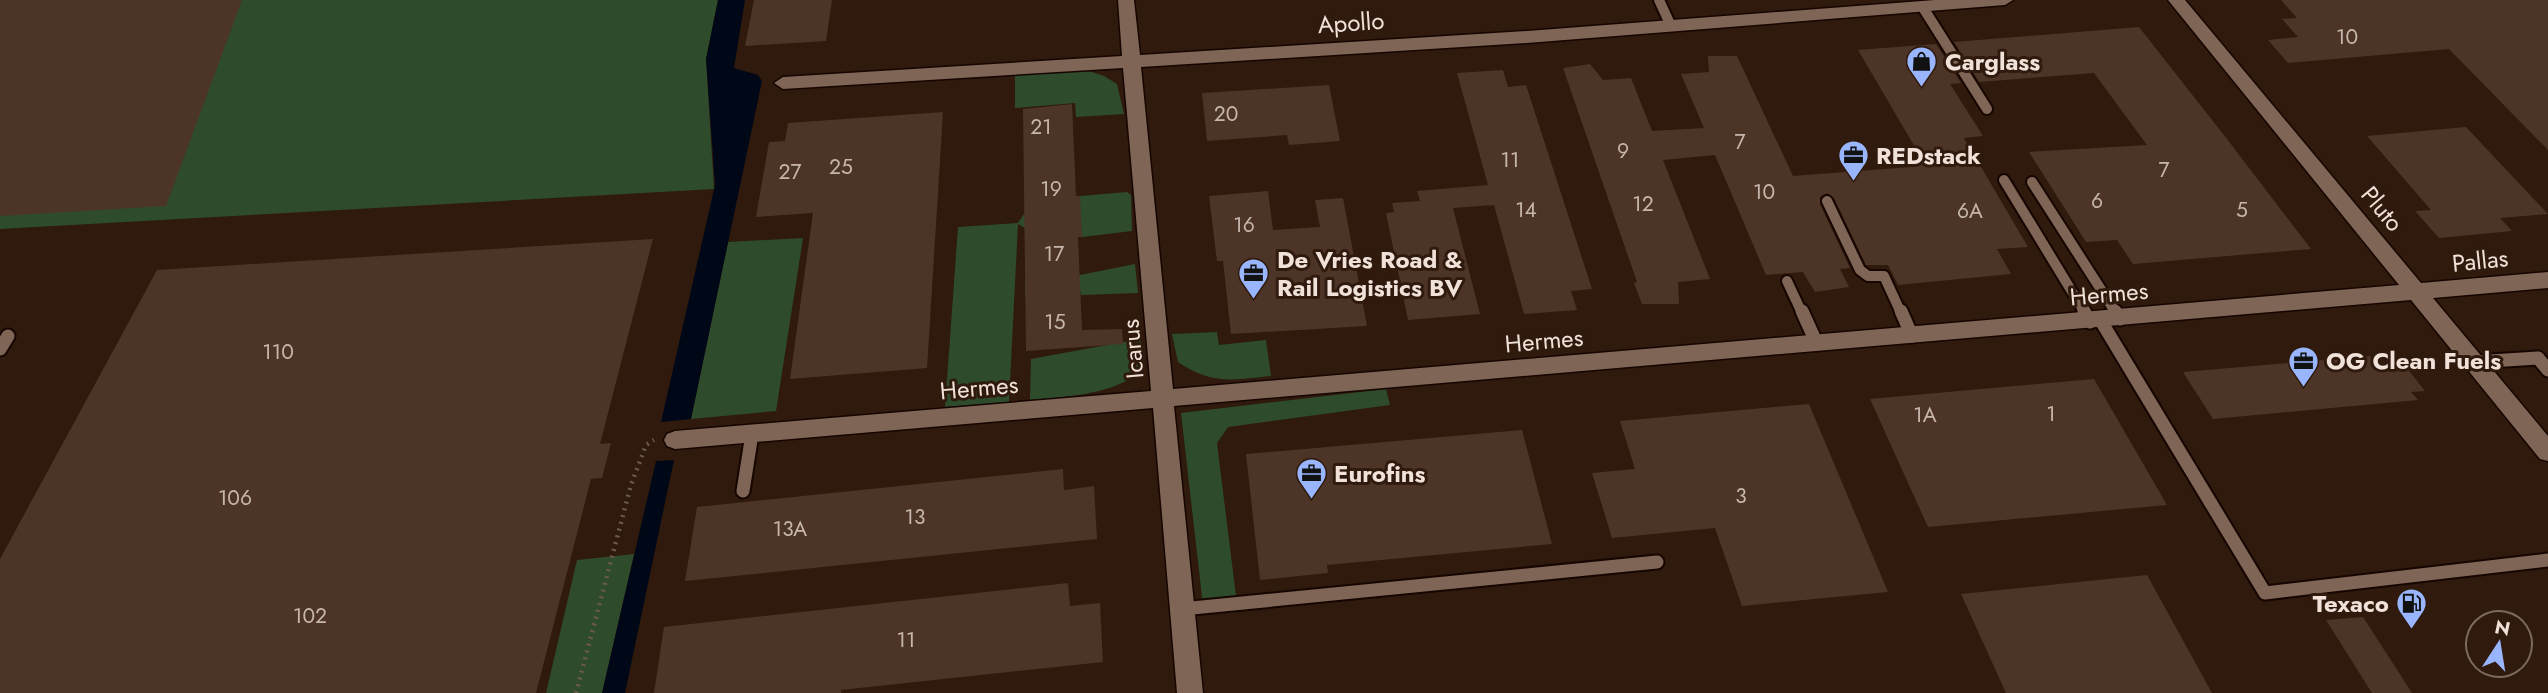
<svg xmlns="http://www.w3.org/2000/svg" width="2548" height="693" viewBox="0 0 2548 693" font-family="Jost,sans-serif">
<style>
.green{fill:#2e4c2b}
.water{fill:#000818}
.building{fill:#4c3527}
.lines{fill:none;stroke-linecap:round;stroke-linejoin:round}
.service-far1-casing{stroke:#160500;stroke-width:14}
.service-casing{stroke:#160500;stroke-width:17}
.minor-casing{stroke:#160500;stroke-width:3}
.path{stroke:#6c594e;stroke-width:4.5;stroke-dasharray:2 5;stroke-linecap:butt}
.service-far1{stroke:#7e6555;stroke-width:10}
.service{stroke:#7e6555;stroke-width:13}
.minor{fill:#7e6555;fill-rule:evenodd}
.labels{text-anchor:middle;stroke-width:6;stroke-linejoin:round;paint-order:stroke}
.number-label{font-size:21px;fill:#c7b6ac}
.street-label{font-size:24px;fill:#f0e1d9;stroke:#2f1a0d}
.poi-label{font-size:24px;font-weight:bold;fill:#f0e1d9;stroke:#2f1a0d;text-anchor:start}
</style>
<rect width="100%" height="100%" fill="#2f1a0d"/>
<g class="green">
<polygon points="0,0 718,0 706,59 714,189 0,229"/>
<polygon points="1083,69 1104,76 1117,84 1124,114 1076,117 1075,103 1015,108 1015,75"/>
<polygon points="1127,192 1131,195 1132,231 1082,237 1025,228 1018,224 1009,402 945,407 958,227 1018,223 1024,214 1080,209 1080,196"/>
<polygon points="803,238 776,411 691,419 728,242"/>
<polygon points="1135,264 1138,293 1081,295 1080,290 1025,295 1025,280 1080,275"/>
<path d="M1217 332 1219 345 1266 340 1271 376C1232 380 1212 385 1178 362L1172 334Z"/>
<path d="M1140 339C1166 394 1060 397 1030 400L1031 359Z"/>
<polygon points="1386,389 1390,405 1228,427 1217,443 1238,612 1204,614 1181,413"/>
<polygon points="634,554 602,693 546,693 577,560"/>
</g>
<g class="water">
<polygon points="718,0 745,0 734,68 758,75 762,81 691,419 661,422 715,185 706,59"/>
<polygon points="674,460 625,693 602,693 656,461"/>
</g>
<g class="building">
<polygon points="0,0 242,0 166,206 0,216"/>
<polygon points="754,0 832,0 826,41 745,46"/>
<polygon points="2281,0 2548,0 2548,150 2449,49 2288,63 2268,40 2298,37 2282,19 2297,18"/>
<polygon points="2139,27 2227,139 2311,249 2133,264 2117,240 2086,242 2029,152 2147,145 2094,73 1979,82 1954,42"/>
<polygon points="1936,44 1961,83 1950,84 1983,136 1964,138 2028,247 1997,249 2011,274 1898,285 1888,265 1866,265 1834,198 1827,193 1820,197 1820,204 1850,268 1840,269 1849,287 1815,292 1803,272 1766,275 1715,155 1663,160 1710,279 1678,282 1679,304 1642,304 1634,283 1637,282 1563,68 1590,64 1603,80 1631,78 1652,131 1704,128 1681,74 1709,72 1708,56 1737,56 1793,176 1911,167 1908,161 1922,159 1858,50"/>
<polygon points="1503,70 1508,87 1526,85 1592,289 1571,291 1577,310 1524,314 1494,205 1453,208 1480,314 1408,320 1386,213 1394,212 1392,203 1420,201 1417,191 1488,185 1457,73"/>
<polygon points="1329,85 1340,141 1289,145 1287,135 1207,141 1202,93"/>
<polygon points="1072,104 1076,196 1080,196 1082,237 1078,237 1082,330 1122,329 1123,344 1026,351 1023,109"/>
<polygon points="943,112 927,368 790,379 813,213 756,217 769,142 785,141 788,123"/>
<polygon points="2466,127 2548,214 2500,218 2512,231 2439,238 2415,211 2431,210 2367,136"/>
<polygon points="1268,191 1273,230 1320,227 1315,200 1343,198 1367,326 1231,334 1223,261 1217,261 1209,196"/>
<polygon points="653,239 600,444 611,443 602,478 591,479 536,693 0,693 0,559 157,270"/>
<polygon points="2370,356 2376,364 2402,362 2425,391 2411,392 2418,400 2213,419 2183,372"/>
<polygon points="2094,379 2167,505 1928,527 1870,399"/>
<polygon points="1809,404 1888,592 1742,606 1715,528 1612,538 1592,473 1635,469 1620,421"/>
<polygon points="1522,430 1552,544 1327,565 1328,573 1260,580 1246,454"/>
<polygon points="1063,469 1064,490 1094,486 1097,539 685,581 697,507"/>
<polygon points="2147,575 2212,693 2006,693 1961,594"/>
<polygon points="1068,583 1070,606 1100,603 1103,662 841,690 841,693 654,693 664,627"/>
<polygon points="2363,617 2412,693 2372,693 2326,620"/>
</g>
<g class="lines">
<defs>
<g id="service-far1">
<polyline points="1659,0 1671,26"/>
<polyline points="1922,6 1987,109"/>
<polyline points="2004,180 2085,313"/>
<polyline points="2032,182 2116,313"/>
<polyline points="1827,201 1860,270 1868,276 1884,276 1901,313"/>
<polyline points="1787,281 1802,313"/>
</g>
<g id="service">
<polyline points="1802,311 1817,344"/>
<polyline points="1901,311 1912,336"/>
<polyline points="2084,311 2090,322"/>
<polyline points="2115,311 2120,319"/>
<polyline points="2101,321 2265,593 2548,560"/>
<polyline points="0,349 8,336"/>
<polyline points="2474,362 2538,358 2548,370"/>
<polyline points="743,491 752,434"/>
<polyline points="1182,609 1657,562"/>
</g>
<polygon id="minor" points="1118,0 1134,0 1140,55 1527,31 1935,0 2013,0 2005,5 1527,43 1141,67 1173,389 2399,285 2168,0 2185,0 2421,283 2548,272 2548,288 2433,298 2548,436 2548,461 2540,459 2411,300 1174,406 1203,693 1177,693 1153,408 675,449 667,446 664,440 667,434 675,431 1151,391 1123,68 783,89 774,83 783,77 1122,56"/>
</defs>
<use href="#service-far1" class="service-far1-casing"/>
<use href="#service" class="service-casing"/>
<use href="#minor" class="minor-casing"/>
<polyline class="path" points="576,693 631,485 646,445 654,440"/>
<use href="#service-far1" class="service-far1"/>
<use href="#service" class="service"/>
<use href="#minor" class="minor"/>
</g>
<defs>
<symbol id="shop-pin" viewBox="-11 -11 22 30"><path d="M0 17L-7.5 6A9.5 9.5 0 1 1 7.5 6Z" fill="#99b5fd" stroke="#2f1a0d"/><path d="M-5-2.5h2.3a2.7 3.5 0 0 1 5.4 0H5L5.5 6h-11ZM-1.5-2.5h3a1.5 2.3 0 0 0-3 0Z" fill="#111"/></symbol>
<symbol id="office-pin" viewBox="-11 -11 22 30"><path d="M0 17L-7.5 6A9.5 9.5 0 1 1 7.5 6Z" fill="#99b5fd" stroke="#2f1a0d"/><path d="M-6-3h4V-5.5h4V-3h4V5H-6ZM-1-4.5V-3h2v-1.5ZM-6 0V1H6V0Z" fill="#111"/></symbol>
<symbol id="fuel-pin" viewBox="-11 -11 22 30"><path d="M0 17L-7.5 6A9.5 9.5 0 1 1 7.5 6Z" fill="#99b5fd" stroke="#2f1a0d"/><path d="M-5.5-6h7V0h2V4h1.3V-2.5L3-4.5l.8-.8L6-3V5H2.5V1h-1V6h-7ZM-4.2-4.7v3.2H.2V-4.7Z" fill="#111"/></symbol>
</defs>
<g fill-rule="evenodd">
<use href="#shop-pin" x="1904" y="44" width="35" height="47"/>
<use href="#office-pin" x="1836" y="138" width="35" height="47"/>
<use href="#office-pin" x="1236" y="256" width="35" height="47"/>
<use href="#office-pin" x="2286" y="344" width="35" height="47"/>
<use href="#office-pin" x="1294" y="456" width="35" height="47"/>
<use href="#fuel-pin" x="2394" y="586" width="35" height="47"/>
</g>
<g class="labels">
<g class="number-label">
<text x="2347" y="44">10</text>
<text x="1226" y="121">20</text>
<text x="1041" y="134">21</text>
<text x="1740" y="149">7</text>
<text x="1623" y="158">9</text>
<text x="1510" y="167">11</text>
<text x="841" y="174">25</text>
<text x="2164" y="177">7</text>
<text x="790" y="179">27</text>
<text x="1051" y="196">19</text>
<text x="1764" y="199">10</text>
<text x="2097" y="208">6</text>
<text x="1643" y="211">12</text>
<text x="1526" y="217">14</text>
<text x="2242" y="217">5</text>
<text x="1970" y="218">6A</text>
<text x="1244" y="232">16</text>
<text x="1054" y="261">17</text>
<text x="1055" y="329">15</text>
<text x="278" y="359">110</text>
<text x="2051" y="421">1</text>
<text x="1925" y="422">1A</text>
<text x="1741" y="503">3</text>
<text x="235" y="505">106</text>
<text x="915" y="524">13</text>
<text x="790" y="536">13A</text>
<text x="310" y="623">102</text>
<text x="906" y="647">11</text>
</g>
<g class="street-label">
<text transform="translate(1351 23) rotate(-4)" y="8">Apollo</text>
<text transform="translate(2382 209) rotate(50)" y="8">Pluto</text>
<text transform="translate(2480 261) rotate(-6)" y="8">Pallas</text>
<text transform="translate(2109 294) rotate(-5)" y="8">Hermes</text>
<text transform="translate(1544 341) rotate(-5)" y="8">Hermes</text>
<text transform="translate(1133 349) rotate(-95)" y="8">Icarus</text>
<text transform="translate(979 388) rotate(-5)" y="8">Hermes</text>
</g>
<g class="poi-label">
<text x="1945" y="70">Carglass</text>
<text x="1876" y="164">REDstack</text>
<text x="1277" y="268">De Vries Road &amp;<tspan x="1277" dy="28">Rail Logistics BV</tspan></text>
<text x="2326" y="369">OG Clean Fuels</text>
<text x="1334" y="482">Eurofins</text>
<text x="2389" y="612" text-anchor="end">Texaco</text>
</g>
</g>
<g transform="translate(2499 644) rotate(12)"><circle r="33" fill="#2f1a0d" stroke="#7c6a5f" stroke-width="2"/>
<path d="M0-5L12 26L0 18L-12 26Z" fill="#99b5fd"/>
<text y="-10" font-size="19" font-weight="bold" text-anchor="middle" fill="#f0e1d9">N</text>
</g>
</svg>
